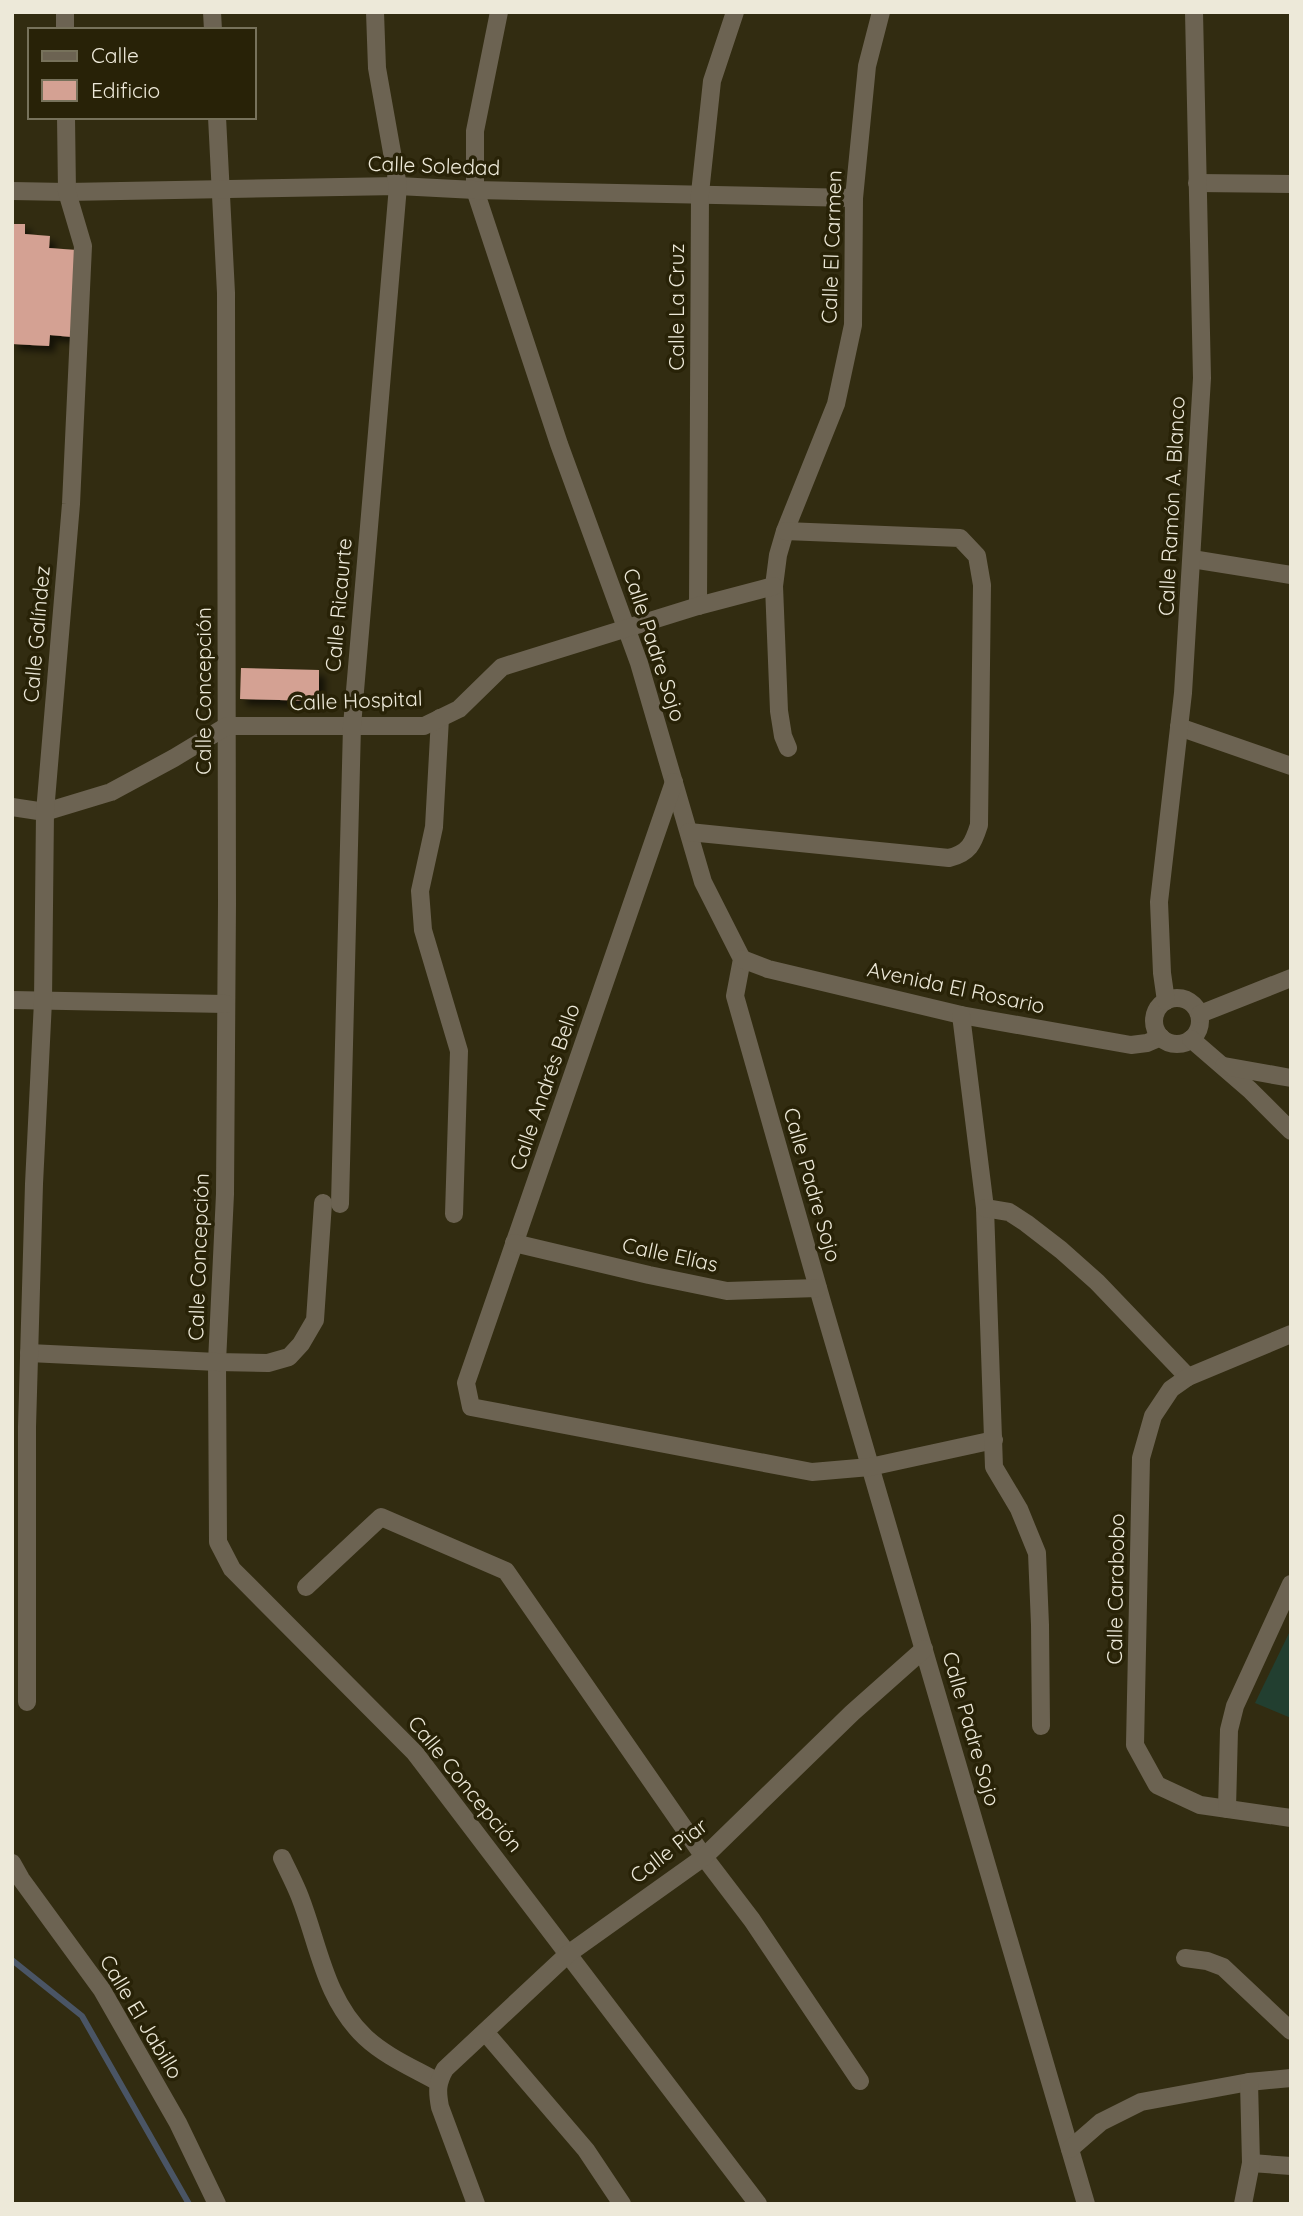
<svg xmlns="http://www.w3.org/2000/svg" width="1303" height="2216" viewBox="0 0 1303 2216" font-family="Quicksand,sans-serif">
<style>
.green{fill:#223f30}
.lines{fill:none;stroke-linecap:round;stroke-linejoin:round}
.stream{stroke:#4a5565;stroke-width:6}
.building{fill:#d4a193;filter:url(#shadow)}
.minor{stroke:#6c6352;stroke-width:18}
.labels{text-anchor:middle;stroke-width:7;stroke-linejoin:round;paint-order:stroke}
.street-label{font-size:21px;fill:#ede9d9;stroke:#282207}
</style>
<defs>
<filter id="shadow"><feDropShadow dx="6" dy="6" stdDeviation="3.5" flood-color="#0009"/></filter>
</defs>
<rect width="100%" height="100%" fill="#322c11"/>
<polygon class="green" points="1291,1629 1291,1718 1255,1703"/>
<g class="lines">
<polyline class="stream" points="12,1960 82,2016 189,2204"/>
</g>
<g class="building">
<polygon points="12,224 25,224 25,234 50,236 49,248 77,250 72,337 50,335 49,346 12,344"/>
<polygon points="241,668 319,670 319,701 240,699"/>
</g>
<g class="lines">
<g class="minor">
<polyline points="65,12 65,30"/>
<polyline points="212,12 213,30"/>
<polyline points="499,12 475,131 475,190 559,444 639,663 703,882 742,959 735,996 822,1302 1086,2204"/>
<polyline points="217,117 226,293 227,903 225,1194 217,1362 218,1542 232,1569 415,1753 758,2204"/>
<polyline points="1197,183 1291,184"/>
<polyline points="12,191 67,192 398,186 475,190 854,198"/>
<polyline points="1192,559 1291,575"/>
<polyline points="698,606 700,193 712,81 735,12"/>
<polyline points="440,718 434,827 420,891 423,930 459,1051 454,1214"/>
<polyline points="1179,727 1291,766"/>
<polyline points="788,748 783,736 779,711 774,586 778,555 785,531 836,404 853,325 854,198 867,66 881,12"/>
<polyline points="674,782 466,1383 471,1407 812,1472 870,1467 994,1440"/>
<polyline points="12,807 45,812 111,792 174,758 227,726 424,726 459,709 502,667 698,606 774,586"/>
<path d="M689 832 949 858C969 853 973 844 979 825L982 585 977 556 960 538 785 531"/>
<polyline points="742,959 768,969 961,1015 1131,1045 1147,1043 1161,1037"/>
<circle cx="1177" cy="1021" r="23"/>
<polyline points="12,1000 226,1004"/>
<polyline points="1166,1001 1162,973 1159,902 1183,693 1202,378 1194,12"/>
<polyline points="1200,1014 1291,978"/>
<polyline points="961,1015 985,1208 994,1467 1019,1509 1037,1553 1040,1625 1041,1726"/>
<polyline points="1191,1039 1250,1090 1291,1131"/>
<polyline points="1224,1066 1291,1078"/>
<polyline points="340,1204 352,726 398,186 377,68 375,12"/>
<polyline points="985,1208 1009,1212 1026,1223 1061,1250 1097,1282 1188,1377"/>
<polyline points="514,1243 649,1275 727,1291 818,1288"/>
<polyline points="1291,1334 1188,1377 1171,1389 1153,1416 1141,1458 1135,1745 1157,1785 1200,1805 1291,1818"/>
<polyline points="29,1353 217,1362 268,1363 289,1357 301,1344 315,1320 323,1203"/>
<polyline points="306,1587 381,1517 506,1571 704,1857 752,1920 860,2081"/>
<polyline points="27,1702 27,1427 34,1184 43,1001 45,812 71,504 83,246 67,192 66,117"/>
<polyline points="1227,1809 1229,1730 1235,1706 1291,1584"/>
<path d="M282 1858C288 1871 295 1884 300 1897 319 1946 325 1999 365 2037 385 2056 413 2068 438 2082"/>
<polyline points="12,1863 21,1879 102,1990 178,2123 217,2204"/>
<polyline points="1185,1958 1207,1961 1223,1967 1291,2031"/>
<polyline points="485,2032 586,2150 622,2204"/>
<polyline points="1070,2149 1101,2122 1141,2102 1249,2082 1291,2078"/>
<polyline points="1251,2163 1291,2166"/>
<path d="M476 2204 440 2107C437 2091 437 2083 445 2069L568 1954 704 1857 852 1713 924 1649"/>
<polyline points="1243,2204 1251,2163 1249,2082"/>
</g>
</g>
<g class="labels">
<g class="street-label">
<text transform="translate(434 166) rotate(2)" y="7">Calle Soledad</text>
<text transform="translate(832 247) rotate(-88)" y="7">Calle El Carmen</text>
<text transform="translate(677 307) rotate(-90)" y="7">Calle La Cruz</text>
<text transform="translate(1172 506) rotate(-87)" y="7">Calle Ramón A. Blanco</text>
<text transform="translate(339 605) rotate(-85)" y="7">Calle Ricaurte</text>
<text transform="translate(37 634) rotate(-85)" y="7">Calle Galíndez</text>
<text transform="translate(654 645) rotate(72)" y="7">Calle Padre Sojo</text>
<text transform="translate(204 691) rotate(-90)" y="7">Calle Concepción</text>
<text transform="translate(356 701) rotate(-2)" y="7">Calle Hospital</text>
<text transform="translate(956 988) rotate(12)" y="7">Avenida El Rosario</text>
<text transform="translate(545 1087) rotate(-71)" y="7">Calle Andrés Bello</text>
<text transform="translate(812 1185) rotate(74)" y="7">Calle Padre Sojo</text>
<text transform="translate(670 1255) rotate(12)" y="7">Calle Elías</text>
<text transform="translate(199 1257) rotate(-88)" y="7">Calle Concepción</text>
<text transform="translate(1116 1589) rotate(-89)" y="7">Calle Carabobo</text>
<text transform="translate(971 1729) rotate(74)" y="7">Calle Padre Sojo</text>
<text transform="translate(465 1784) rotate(51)" y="7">Calle Concepción</text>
<text transform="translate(669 1851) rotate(-38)" y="7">Calle Piar</text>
<text transform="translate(141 2017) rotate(59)" y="7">Calle El Jabillo</text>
</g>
</g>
<rect width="1303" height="2216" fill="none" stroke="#ede9d9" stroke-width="28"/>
<rect x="28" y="28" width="228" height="91" fill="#282207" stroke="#77725b" stroke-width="2"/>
<rect x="42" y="51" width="35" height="10" fill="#6c6352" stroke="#77725b" stroke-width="2"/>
<text x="91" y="63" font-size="21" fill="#ede9d9">Calle</text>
<rect x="42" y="80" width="35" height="21" fill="#d4a193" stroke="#77725b" stroke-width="2"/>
<text x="91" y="98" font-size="21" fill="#ede9d9">Edificio</text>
</svg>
